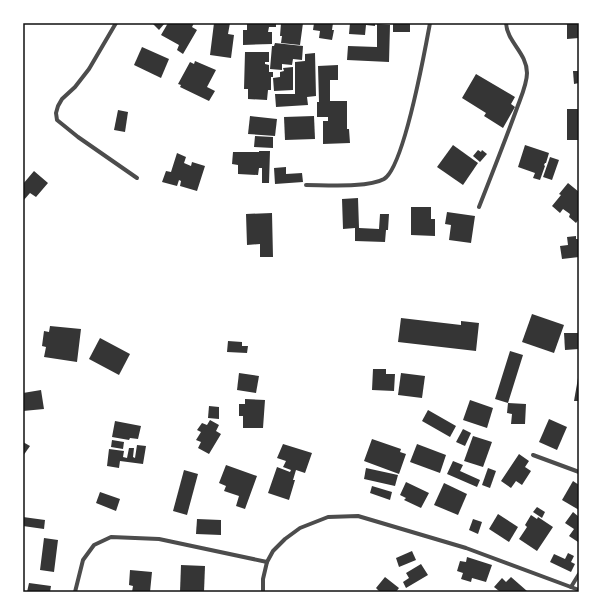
<svg xmlns="http://www.w3.org/2000/svg" width="602" height="615" viewBox="0 0 602 615" font-family="'PT Serif',serif">
<style>
.building{fill:#353535}
.lines{fill:none;stroke-linecap:round;stroke-linejoin:round}
.minor{stroke:#4c4c4c;stroke-width:4}
.neatline{fill:none;stroke:#111;stroke-width:1.5}
</style>
<rect width="100%" height="100%" fill="#fff"/>
<g class="building">
<polygon points="152,23 165,23 159,30"/>
<polygon points="168,23 194,23 192,27 197,30 183,54 177,50 179,45 161,35"/>
<polygon points="214,23 230,23 228,34 234,35 231,58 210,55"/>
<polygon points="247,23 276,23 276,27 269,27 268,32 272,32 272,44 243,45 243,30 247,30"/>
<polygon points="281,23 291,24 291,23 303,23 300,45 281,43 282,36 280,36"/>
<polygon points="314,23 333,23 332,30 334,30 332,40 319,38 320,31 313,30"/>
<polygon points="350,23 375,23 375,26 366,25 365,35 349,34"/>
<rect x="393" y="23" width="17" height="9"/>
<polygon points="567,23 579,23 579,38 567,39"/>
<polygon points="377,24 390,25 389,62 347,60 348,46 377,47"/>
<polygon points="275,43 303,46 302,60 293,59 292,65 282,64 282,70 270,69 272,46 274,46"/>
<polygon points="142,47 169,59 161,78 134,65"/>
<polygon points="245,52 269,52 269,62 265,62 265,64 269,65 269,72 273,72 273,77 271,77 271,90 268,90 267,100 248,99 248,89 244,89"/>
<polygon points="315,53 316,96 307,97 308,105 276,107 275,94 295,94 295,62 305,61 305,54"/>
<polygon points="195,61 216,70 207,87 215,91 209,101 180,87 181,85 178,84 190,62 194,64"/>
<polygon points="338,65 338,80 330,80 330,101 347,101 347,129 349,129 350,143 323,144 323,121 328,121 328,117 317,117 317,102 319,102 318,66"/>
<polygon points="293,67 293,90 274,91 273,78 280,77 280,72 284,71 283,68"/>
<polygon points="573,71 579,71 579,83 574,84"/>
<polygon points="476,74 515,97 511,104 515,107 503,128 484,116 486,113 462,98"/>
<rect x="567" y="109" width="12" height="31"/>
<polygon points="118,110 128,112 125,132 114,130"/>
<polygon points="250,116 277,119 275,136 248,134"/>
<polygon points="314,116 315,139 285,140 284,117"/>
<polygon points="255,136 273,137 273,148 254,147"/>
<polygon points="453,145 478,163 463,185 437,167"/>
<polygon points="525,145 549,153 546,163 545,163 544,165 545,166 540,180 533,178 535,173 518,167"/>
<polygon points="478,150 481,152 482,150 487,154 480,162 473,156"/>
<polygon points="259,151 270,151 269,183 262,183 262,168 259,168 258,175 238,174 238,165 232,164 233,152 259,152"/>
<polygon points="177,153 186,157 184,163 191,166 192,162 205,166 197,191 180,186 181,181 179,180 177,186 162,182 166,171 171,172"/>
<polygon points="550,157 559,160 552,180 543,177"/>
<polygon points="286,167 286,174 302,173 303,182 275,184 274,168"/>
<polygon points="34,171 48,183 36,197 30,193 23,201 23,184"/>
<polygon points="568,183 579,192 579,219 576,223 569,217 570,214 563,209 560,213 552,206 561,195 559,194"/>
<polygon points="358,198 359,228 379,229 380,214 389,214 388,230 386,230 385,242 355,241 355,228 343,229 342,199"/>
<polygon points="411,207 431,207 431,219 435,219 435,236 411,235"/>
<polygon points="447,212 475,216 471,243 449,240 451,225 445,224"/>
<polygon points="272,213 273,257 260,257 260,244 247,245 246,214"/>
<polygon points="576,236 576,239 579,239 579,257 562,259 560,246 568,245 567,237"/>
<polygon points="532,314 564,325 554,353 522,342"/>
<polygon points="401,318 461,325 461,321 479,323 476,351 398,342"/>
<polygon points="50,326 81,329 77,362 44,357 46,347 42,346 44,331 49,332"/>
<polygon points="564,333 579,333 579,349 565,350"/>
<polygon points="100,338 130,354 119,375 89,359"/>
<polygon points="228,341 242,342 242,346 248,346 247,353 227,352"/>
<polygon points="510,351 523,355 508,403 526,404 525,424 511,424 512,414 507,413 508,403 495,399"/>
<polygon points="373,369 386,369 386,374 395,374 394,391 372,390"/>
<polygon points="239,373 259,376 256,393 237,390"/>
<polygon points="401,373 425,376 422,398 398,395"/>
<polygon points="578,378 579,378 579,401 574,401"/>
<polygon points="41,390 44,409 23,411 23,393"/>
<polygon points="245,399 265,400 263,428 243,428 243,416 239,416 239,404 245,404"/>
<polygon points="470,400 493,408 487,428 463,420"/>
<polygon points="209,406 219,407 219,419 208,418"/>
<polygon points="428,410 456,426 450,437 422,421"/>
<polygon points="549,419 567,427 557,450 539,442"/>
<polygon points="210,420 219,425 216,431 221,434 209,454 198,448 201,442 196,440 201,432 197,430 202,423 207,425"/>
<polygon points="115,421 141,426 138,439 130,438 129,440 112,437"/>
<polygon points="463,429 471,433 465,446 456,442"/>
<polygon points="473,436 492,442 483,467 464,461"/>
<polygon points="372,439 401,449 400,452 406,454 399,474 364,461"/>
<polygon points="112,440 124,442 123,449 111,447"/>
<polygon points="23,442 30,446 23,456"/>
<polygon points="283,444 312,453 305,473 296,470 293,480 295,480 289,500 268,493 277,467 290,472 291,470 283,467 286,461 277,458"/>
<polygon points="417,444 446,455 440,473 410,462"/>
<polygon points="137,445 146,446 143,464 120,461 119,468 107,466 109,449 124,451 123,457 127,458 129,448 134,448 133,457 135,458"/>
<polygon points="519,454 529,461 525,467 531,471 522,485 516,481 511,488 501,481"/>
<polygon points="453,461 463,465 460,471 480,480 477,487 447,474"/>
<polygon points="226,465 257,476 245,509 236,506 239,496 224,491 226,486 219,483"/>
<polygon points="366,468 398,475 395,486 364,479"/>
<polygon points="488,468 496,471 490,488 482,485"/>
<polygon points="184,470 198,474 187,515 173,511"/>
<polygon points="573,481 579,485 579,510 562,500"/>
<polygon points="406,482 429,493 421,508 404,500 406,498 400,495"/>
<polygon points="444,483 467,494 458,515 434,505"/>
<polygon points="372,486 392,492 390,500 370,493"/>
<polygon points="100,492 120,499 116,511 96,503"/>
<polygon points="537,507 545,512 542,518 533,512"/>
<polygon points="573,512 579,517 578,542 569,536 574,529 565,523"/>
<polygon points="498,514 518,527 509,542 489,529"/>
<polygon points="531,515 537,519 538,517 553,527 537,551 519,539 527,527 525,525"/>
<polygon points="23,517 45,520 44,529 23,526"/>
<polygon points="197,519 221,520 221,535 196,534"/>
<polygon points="473,519 482,522 478,534 469,530"/>
<polygon points="44,538 58,540 54,572 40,570"/>
<polygon points="412,551 416,560 399,567 396,558"/>
<polygon points="568,553 574,556 571,562 575,564 571,572 550,562 554,554 565,559"/>
<polygon points="467,557 492,565 486,582 472,578 471,582 461,579 463,573 457,571 460,561 466,562"/>
<polygon points="421,564 428,575 406,588 403,582 409,578 406,573"/>
<polygon points="181,565 205,566 204,592 180,592"/>
<polygon points="130,570 152,572 150,592 132,592 133,586 129,585"/>
<polygon points="385,577 399,588 396,592 379,592 379,591 376,588"/>
<polygon points="511,577 527,591 526,592 498,592 499,591 494,587 502,578 506,582"/>
<polygon points="29,583 51,586 50,592 37,591 37,592 27,592"/>
</g>
<g class="lines">
<g class="minor">
<polyline points="116,23 89,69 75,87 62,99 58,106 56,113 57,120 78,137 137,178"/>
<path d="M306 185C326 185 368 188 384 179 404 167 425 50 430 23"/>
<path d="M479 207C492 174 505 141 517 108 521 97 527 84 527 73 527 53 507 42 506 23"/>
<polyline points="533,455 579,472"/>
<polyline points="571,587 579,574"/>
<polyline points="75,592 83,560 94,545 111,537 159,539 267,562"/>
<polyline points="263,592 263,579 267,562 273,551 285,539 300,528 328,517 358,516 466,548 579,590"/>
</g>
</g>
<rect width="602" height="615" fill="none" stroke="#ffffff" stroke-width="48"/>
<rect x="24" y="24" width="554" height="567" class="neatline"/>
</svg>
